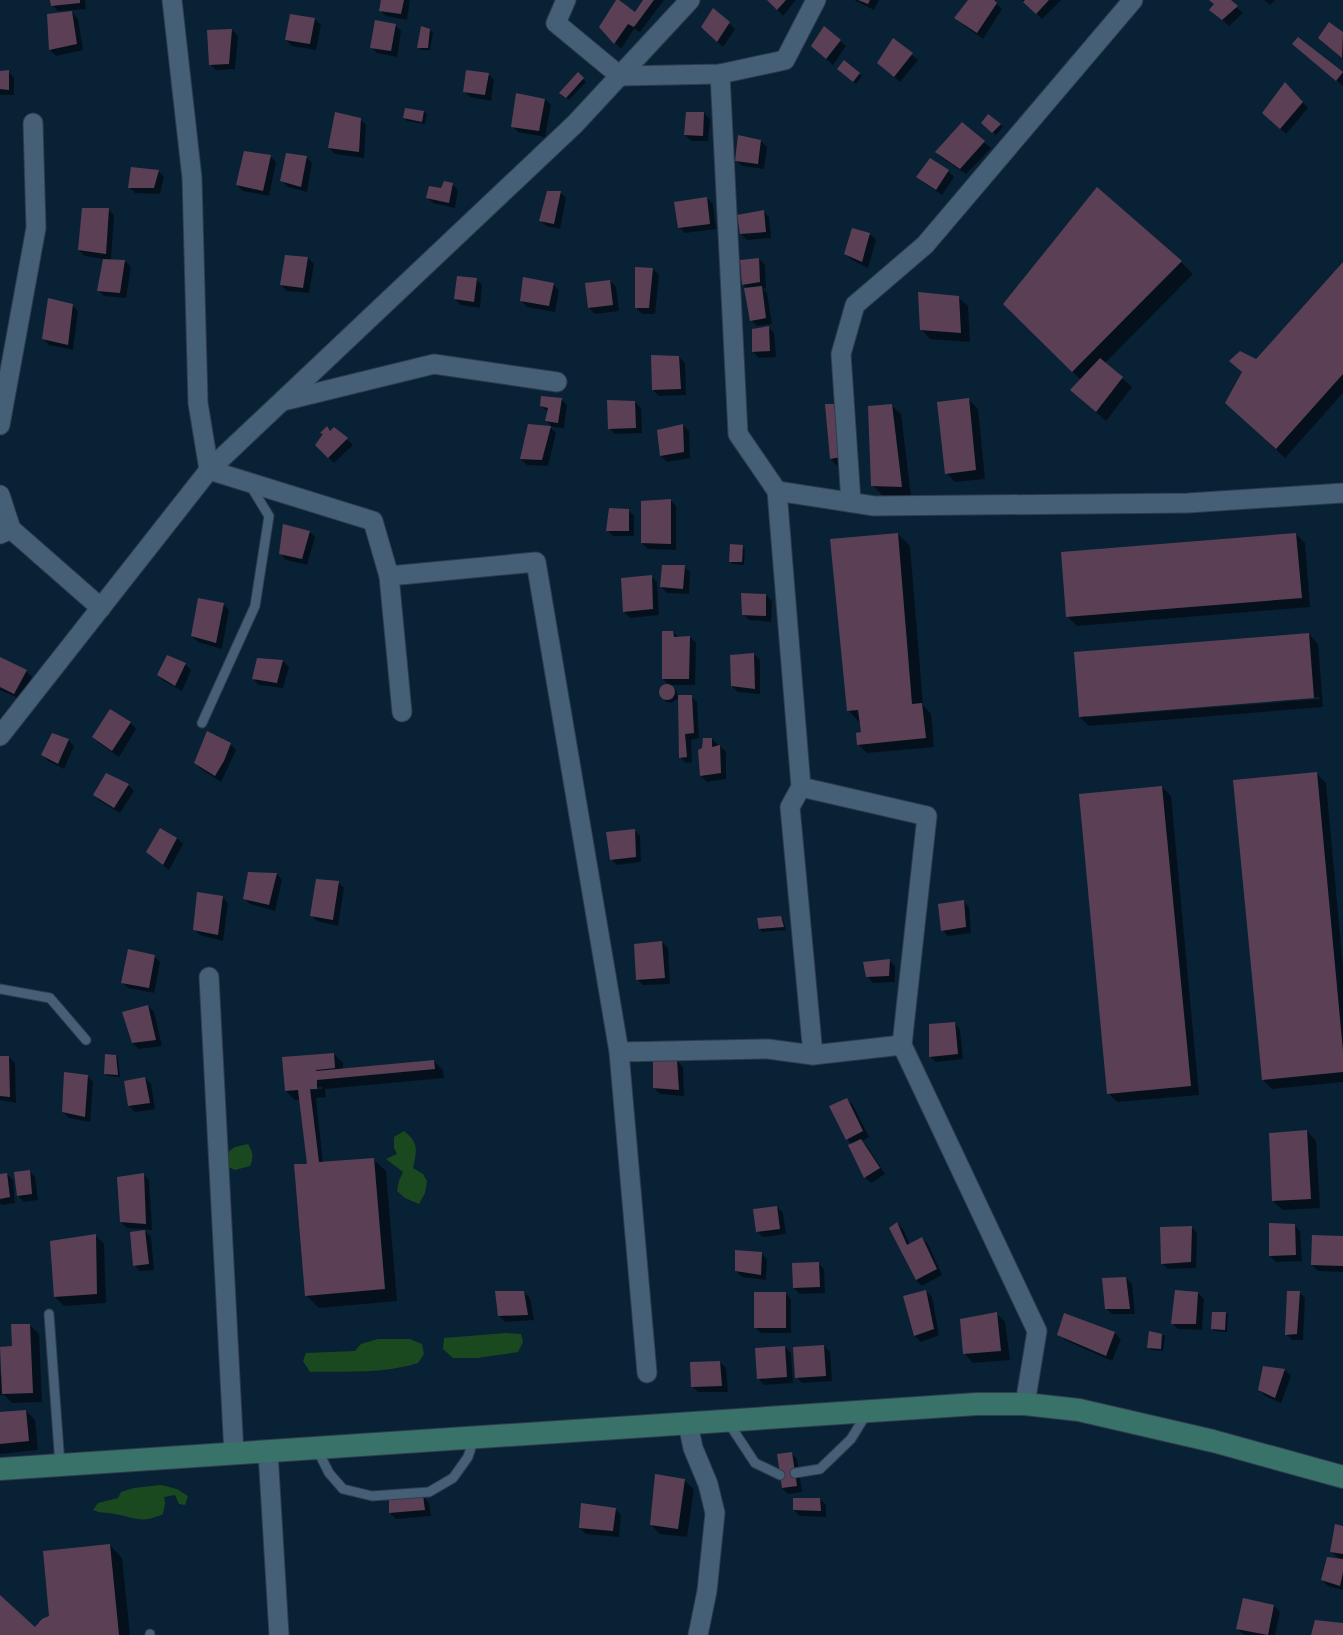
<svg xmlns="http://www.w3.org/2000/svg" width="1343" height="1635" viewBox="0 0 1343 1635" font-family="Mulish,sans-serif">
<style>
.green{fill:#1b491f}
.shadow{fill:#0007;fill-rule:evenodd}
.building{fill:#5b4055}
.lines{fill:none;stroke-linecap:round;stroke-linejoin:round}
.lane-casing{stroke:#303b4c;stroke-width:11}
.street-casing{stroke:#303b4c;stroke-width:21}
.secondary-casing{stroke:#303b4c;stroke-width:24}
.lane{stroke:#455f76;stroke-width:9}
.street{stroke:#455f76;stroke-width:19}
.secondary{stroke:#397268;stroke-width:22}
</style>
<rect width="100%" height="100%" fill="#092135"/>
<g class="green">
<path d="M404 1131C419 1143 417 1150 413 1168L423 1174 427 1181 425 1193 419 1204 405 1198 397 1191 399 1181 403 1172 386 1159 397 1154 394 1148V1137Z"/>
<path d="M248 1144C253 1152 254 1157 250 1166L235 1170 228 1167V1152L235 1147Z"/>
<polygon points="506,1333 521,1334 523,1342 518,1352 477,1358 453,1358 443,1349 444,1338"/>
<path d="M378 1339H410L422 1344 424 1354 418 1363C383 1374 346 1371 310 1372L303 1361 306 1353 355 1351 361 1344Z"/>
<path d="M161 1485 177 1489 188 1496 185 1505 179 1504 175 1495 164 1497 165 1503 163 1514C141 1524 137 1518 115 1514 107 1512 102 1514 93 1510L98 1503 118 1498 121 1492 134 1488Z"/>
</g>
<g class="shadow">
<polygon points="51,0 85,0 86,9 58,11 52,5"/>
<polygon points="382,0 410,0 407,20 386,16 380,10"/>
<polygon points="617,0 635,14 644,0 664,0 640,32 634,29 621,49 600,27"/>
<polygon points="769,0 796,0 783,16"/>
<polygon points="854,0 879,0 874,10"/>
<polygon points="969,0 993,0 1002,9 983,39 962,24 956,18"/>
<polygon points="1022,0 1061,0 1042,19"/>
<polygon points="1211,0 1229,0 1243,13 1229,26 1217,15 1215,4"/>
<polygon points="1264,0 1275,0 1270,5"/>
<polygon points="713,9 735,29 723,47 708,33"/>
<polygon points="72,12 78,19 83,50 56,56 50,50"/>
<polygon points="315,19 321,25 316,50 292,46 286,40"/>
<polygon points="1329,23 1343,33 1343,59 1319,38"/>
<polygon points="395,25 401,31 397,57 377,53 371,47"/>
<polygon points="232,30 238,36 235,69 216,70 210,64"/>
<polygon points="430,30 433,33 430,50 421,50 418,47"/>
<polygon points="1299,38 1343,74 1343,86 1299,50"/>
<polygon points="893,40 918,60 900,82 884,68"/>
<polygon points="840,41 846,46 833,65 818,52"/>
<polygon points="8,71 14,78 14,95 0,95 0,72"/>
<polygon points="841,72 859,74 862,76 856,84"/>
<polygon points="488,74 494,80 491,101 470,97 464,91"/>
<polygon points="578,74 586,82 569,100 563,95"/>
<polygon points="1291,89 1308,108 1286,134 1264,113"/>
<polygon points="545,99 551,105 545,137 518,132 512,126"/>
<polygon points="406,109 424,112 427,114 425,124 407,121 404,118"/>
<polygon points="704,113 710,119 708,141 691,141 685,135"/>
<polygon points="360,119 366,125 364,158 335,154 329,148"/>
<polygon points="982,123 1000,124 1003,127 996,135"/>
<polygon points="962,124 991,148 966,174 942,158 936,152"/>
<polygon points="761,141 767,147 764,169 742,166 736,160"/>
<polygon points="270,156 276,162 269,196 243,191 237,185"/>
<polygon points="306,157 312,163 307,192 288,187 282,181"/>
<polygon points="158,171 164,177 160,194 135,193 129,187"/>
<polygon points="948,171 954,177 942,195 924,183 918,177"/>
<polygon points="452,184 458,190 455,208 433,203 427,197"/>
<polygon points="560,192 566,198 560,229 546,226 540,220"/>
<polygon points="707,198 713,204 716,229 685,233 679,227"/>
<polygon points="108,209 114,215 111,260 125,261 131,267 126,298 104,296 98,290 104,259 85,256 79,250"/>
<polygon points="763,211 769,217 771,238 747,240 741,234"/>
<polygon points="853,230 870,234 876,240 868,268 852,260 846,254"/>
<polygon points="286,256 308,258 314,264 309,293 287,291 281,285"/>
<polygon points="759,259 765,265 766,288 763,289 767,293 772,324 757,326 751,320 747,289 743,285"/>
<polygon points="1181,262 1193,274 1105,363 1132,387 1106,421 1081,399 1081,380 1005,304"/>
<polygon points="1343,264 1343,393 1285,458 1226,403 1255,360"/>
<polygon points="636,268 653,269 659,275 655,314 642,314 636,308"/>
<polygon points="476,279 482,285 480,308 461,305 455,299"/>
<polygon points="610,281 616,287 619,311 595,314 589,308"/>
<polygon points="553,284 559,290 555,312 527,307 521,300"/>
<polygon points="958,297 968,306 970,342 930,339 921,329"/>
<polygon points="72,305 78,311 73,350 49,345 43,339"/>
<polygon points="768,327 774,333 776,357 759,358 753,352"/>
<polygon points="679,357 685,363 686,395 659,396 653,390"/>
<polygon points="561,399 567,405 564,428 552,427 546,421 548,412 541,406"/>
<polygon points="968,399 978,409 985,479 955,482 946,473"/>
<polygon points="635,402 641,408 642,433 615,434 609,428"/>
<polygon points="826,405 846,463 836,465 831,459"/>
<polygon points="891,405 901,414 911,496 882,495 872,485"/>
<polygon points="529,425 550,427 556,433 548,466 527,465 521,459"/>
<polygon points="683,425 689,431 690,458 667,462 661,456 658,431"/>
<polygon points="327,427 331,432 334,428 353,445 334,463 316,445 324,435 321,433"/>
<polygon points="670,500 676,506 676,550 648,549 642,543 642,502"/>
<polygon points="628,510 634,516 634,536 613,536 607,530"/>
<polygon points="309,531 315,537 307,565 286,560 280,553"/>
<polygon points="898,534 910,546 923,705 931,714 934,747 867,753 858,744 862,733 860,723 848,710"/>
<polygon points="1296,534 1305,543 1310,607 1077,626 1067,616"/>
<polygon points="742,546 745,549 744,565 732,564 730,561"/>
<polygon points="684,566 690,572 689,594 667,593 661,587"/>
<polygon points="651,576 657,582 659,615 630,618 624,612 622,579"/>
<polygon points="766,595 772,601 771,622 749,620 743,614"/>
<polygon points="223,604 229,610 222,649 198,642 192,636"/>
<polygon points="673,632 679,638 690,637 696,643 695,685 669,685 663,679"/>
<path d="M1309 634 1318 644 1323 707 1089 726 1080 717ZM1319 697 1320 699 1087 717V715Z"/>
<polygon points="754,654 760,660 760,694 738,692 732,686"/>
<polygon points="0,658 26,671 32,677 20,699 0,690"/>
<polygon points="257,659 283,661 289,667 283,688 259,685 253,679"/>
<polygon points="185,664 191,670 182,691 164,681 158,675"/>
<polygon points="665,685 673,687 676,690 678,696 691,696 697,702 699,738 691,740 692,762 686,763 680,757 679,698 671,703 666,702 660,692 661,688"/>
<polygon points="110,710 131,723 136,729 119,757 99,743 93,737"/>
<polygon points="704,739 712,739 718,745 718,747 720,746 726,752 726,779 707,782 701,776"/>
<polygon points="68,740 74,746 64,769 48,761 42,755"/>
<polygon points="230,744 236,750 221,782 201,769 195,763"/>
<polygon points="1316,773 1326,783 1343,967 1343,1082 1272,1089 1263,1080"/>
<polygon points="128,785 134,791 120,813 100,801 94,795"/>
<polygon points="1162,787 1171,796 1199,1095 1117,1102 1108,1093"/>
<polygon points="634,830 640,836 641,862 617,865 611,859"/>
<polygon points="177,838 183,844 169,870 147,852"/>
<polygon points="277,874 282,880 275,911 250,904 244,898"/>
<polygon points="338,882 344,888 338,926 317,921 311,915"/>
<polygon points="222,897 228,903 223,941 200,935 194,929"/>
<polygon points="963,901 969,907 971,933 948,936 942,930"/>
<polygon points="781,917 783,920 786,930 762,932 760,929 758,919"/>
<polygon points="662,942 668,948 670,984 643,985 637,979"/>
<polygon points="154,956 160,962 154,993 128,988 122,982"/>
<polygon points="889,960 895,966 895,982 873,983 867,976"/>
<polygon points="148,1006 154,1012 162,1046 139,1049 132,1043"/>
<polygon points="954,1023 960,1029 963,1059 936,1062 930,1056"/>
<path d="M334 1054 343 1063V1069L434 1061 443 1070 444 1078 325 1089 326 1097 316 1098 323 1163 373 1159 386 1171 397 1301 319 1308 306 1295 308 1164 300 1100H295L286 1091 283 1058ZM322 1087V1089L309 1090 308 1088Z"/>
<polygon points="116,1056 118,1058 120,1077 108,1076 105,1074"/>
<polygon points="0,1057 9,1057 15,1063 16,1103 0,1100"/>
<polygon points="677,1061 683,1067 684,1096 660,1094 654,1088"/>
<polygon points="87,1076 93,1082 90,1122 69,1118 63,1112"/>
<polygon points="145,1078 151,1084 155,1109 135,1112 128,1105"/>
<polygon points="847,1099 853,1105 869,1137 862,1141 867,1146 885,1174 871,1183 865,1177 850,1145 852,1144 847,1139 831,1106"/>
<polygon points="1307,1131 1316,1141 1320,1208 1283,1210 1273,1201"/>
<polygon points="29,1171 35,1177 38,1200 24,1202 18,1196 15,1173"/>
<polygon points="7,1174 13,1180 15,1203 2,1205 0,1203 0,1175"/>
<polygon points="143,1174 149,1180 152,1230 127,1228 121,1222"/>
<polygon points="777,1207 783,1213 786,1234 763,1237 757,1231"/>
<polygon points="897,1223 903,1229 910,1245 922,1238 928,1244 942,1275 922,1286 916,1280"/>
<polygon points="1270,1224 1294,1225 1300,1231 1302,1261 1276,1262 1270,1256"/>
<polygon points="1191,1227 1197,1233 1196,1268 1168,1269 1162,1263"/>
<polygon points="145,1231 151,1237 154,1270 140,1271 134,1265"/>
<polygon points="95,1235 104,1244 106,1303 64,1306 55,1297"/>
<polygon points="1343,1237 1343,1272 1318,1271 1312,1265"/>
<polygon points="761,1253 767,1259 766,1280 742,1277 736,1271"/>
<polygon points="818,1263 824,1269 825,1293 800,1294 794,1288"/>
<polygon points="1126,1278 1132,1284 1135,1314 1112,1314 1106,1308"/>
<polygon points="926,1291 932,1297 939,1335 921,1342 915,1336"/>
<polygon points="524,1292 530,1298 534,1320 505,1322 499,1316"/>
<polygon points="1299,1292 1305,1298 1303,1340 1292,1340 1286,1334"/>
<polygon points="785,1293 791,1299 791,1333 761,1333 755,1327"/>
<polygon points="1198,1293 1204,1299 1202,1330 1178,1329 1172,1323"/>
<polygon points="996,1313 1005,1322 1010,1360 973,1363 964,1353"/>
<polygon points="1226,1313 1228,1315 1227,1332 1215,1331 1212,1329"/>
<polygon points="1064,1315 1115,1333 1121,1339 1112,1361 1065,1340 1058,1334"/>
<polygon points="30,1325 39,1334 42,1402 12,1403 4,1395 0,1395 0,1372 1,1376 2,1376 13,1347"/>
<polygon points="1162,1334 1165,1337 1163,1351 1151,1350 1148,1348"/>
<polygon points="824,1346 830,1352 832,1381 802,1383 796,1377"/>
<polygon points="785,1347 791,1353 793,1383 764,1385 758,1378"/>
<polygon points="720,1362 726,1368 728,1392 698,1392 692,1386"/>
<polygon points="1264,1367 1285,1370 1291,1376 1281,1403 1265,1396 1259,1390"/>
<polygon points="26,1411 35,1420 38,1450 0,1454 0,1413"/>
<polygon points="791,1453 797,1459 802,1492 788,1494 782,1488"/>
<polygon points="656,1475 684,1480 694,1489 687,1537 660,1534 651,1525"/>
<polygon points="423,1496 429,1503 431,1516 396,1519 390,1513"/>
<polygon points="820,1499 826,1505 826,1517 800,1516 794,1510"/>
<polygon points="615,1509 621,1515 619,1537 586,1534 580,1528"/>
<polygon points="1343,1527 1343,1590 1328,1586 1322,1580 1339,1559 1331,1551"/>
<polygon points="110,1545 122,1558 130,1635 0,1635 0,1597 35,1628 49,1618"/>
<polygon points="1243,1600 1274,1606 1280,1612 1275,1635 1246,1635 1243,1634 1237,1628"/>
</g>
<g class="building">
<polygon points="50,0 80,0 80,3 51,6"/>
<polygon points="381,0 404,0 401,14 379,11"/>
<polygon points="616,0 619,0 635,12 643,0 654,0 634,27 628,24 614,44 599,27"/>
<polygon points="767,0 786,0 777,10"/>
<polygon points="858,0 870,0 868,4"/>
<polygon points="968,0 994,0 997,3 977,33 954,18"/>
<polygon points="1025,0 1049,0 1036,14 1023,2"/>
<polygon points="1209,0 1231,0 1238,6 1222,20 1209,10 1214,4"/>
<polygon points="713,8 730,22 717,42 701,27"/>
<polygon points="72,11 77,44 49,50 47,14"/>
<polygon points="290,14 315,18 310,44 285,40"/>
<polygon points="375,20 396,24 391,51 370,48"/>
<polygon points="1329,22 1343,32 1342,58 1318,38"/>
<polygon points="421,26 430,29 428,48 417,48"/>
<polygon points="824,26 841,40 826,59 811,46"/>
<polygon points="232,29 229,64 209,65 207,30"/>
<polygon points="1298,37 1343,72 1336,81 1292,44"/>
<polygon points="893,38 913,53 894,77 877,63"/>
<polygon points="844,60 860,73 853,82 837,69"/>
<polygon points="9,70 9,90 0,89 0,71"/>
<polygon points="466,70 489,73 485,95 463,92"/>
<polygon points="578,72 584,78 566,98 559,93"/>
<polygon points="1285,82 1303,102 1280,129 1262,113"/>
<polygon points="516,93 545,99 539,131 511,127"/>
<polygon points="405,108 424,111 422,122 403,118"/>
<polygon points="335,112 361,118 359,152 328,148"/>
<polygon points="686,112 704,112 703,136 684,135"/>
<polygon points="988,114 1001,124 992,133 981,123"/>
<polygon points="962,122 985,141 960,169 935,152"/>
<polygon points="738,135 761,140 758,164 735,161"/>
<polygon points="244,151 271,155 263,191 236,185"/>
<polygon points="286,153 307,156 301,187 280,181"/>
<polygon points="930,158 949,170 936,190 916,177"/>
<polygon points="131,167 159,170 154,188 128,188"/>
<polygon points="444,181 453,183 449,203 426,198 429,186 441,188"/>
<polygon points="1097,187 1182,261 1072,372 1003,304"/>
<polygon points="547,191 561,191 554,224 539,221"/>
<polygon points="707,197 710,224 678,228 674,202"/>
<polygon points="82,208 109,208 106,254 78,250"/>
<polygon points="764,210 766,232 740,234 737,215"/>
<polygon points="852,228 870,233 862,262 844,254"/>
<polygon points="285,255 308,257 303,288 280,285"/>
<polygon points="759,258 760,282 742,285 740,260"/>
<polygon points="103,259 125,260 120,293 97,291"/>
<polygon points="1343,262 1343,374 1276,449 1225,403 1242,372 1229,361 1240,351 1256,359"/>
<polygon points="635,267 653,268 649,308 635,308"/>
<polygon points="457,276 477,278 474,302 454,299"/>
<polygon points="523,277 554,283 549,306 520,301"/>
<polygon points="610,280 613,305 588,308 585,283"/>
<polygon points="762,286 766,318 750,321 744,288"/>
<polygon points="918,292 959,296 961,333 920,330"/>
<polygon points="48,298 73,304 68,345 42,339"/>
<polygon points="769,326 770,351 752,352 752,329"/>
<polygon points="651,355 679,356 681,389 652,390"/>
<polygon points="1100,358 1123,377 1096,412 1070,390"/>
<polygon points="541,396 562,398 558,423 545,421 548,408 540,406"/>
<polygon points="969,398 976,470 945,474 937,402"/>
<polygon points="607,400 635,401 636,428 608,429"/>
<polygon points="825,404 835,404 841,457 830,459"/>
<polygon points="892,404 902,487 871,486 868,406"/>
<polygon points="528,424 551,426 542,460 520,459"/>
<polygon points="683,424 684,452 660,456 657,430"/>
<polygon points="327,426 330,431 334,427 348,438 328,458 315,445 323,434 320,433"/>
<polygon points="671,499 671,544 641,543 641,501"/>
<polygon points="609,508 629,509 629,531 606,531"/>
<polygon points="283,524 310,531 302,559 279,554"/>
<polygon points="898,533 912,704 922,703 926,738 857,745 856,733 861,732 858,710 847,711 830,539"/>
<polygon points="1296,533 1302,598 1066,617 1061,552"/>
<polygon points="730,544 743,545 742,562 729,562"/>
<polygon points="662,565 685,565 683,589 660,587"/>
<polygon points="652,575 653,609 623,612 621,578"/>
<polygon points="741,593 766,594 766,616 742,615"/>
<polygon points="198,598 224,603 216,643 191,636"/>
<polygon points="662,631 673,631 674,637 690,636 689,679 662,679"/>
<polygon points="1309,633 1314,698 1079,717 1074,652"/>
<polygon points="754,653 755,689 731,686 730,655"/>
<polygon points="167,655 186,663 175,686 157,675"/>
<polygon points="0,657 27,670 14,694 0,687"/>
<polygon points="257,658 283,660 277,683 252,679"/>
<circle cx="667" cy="692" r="8"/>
<polygon points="678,695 692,695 694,733 685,734 687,757 679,758"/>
<polygon points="110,709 131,722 112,751 92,737"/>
<polygon points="207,731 231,743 224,761 215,776 194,763"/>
<polygon points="52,733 69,739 58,764 41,755"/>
<polygon points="703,738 712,738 712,747 720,745 721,773 700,776 698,750 702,748"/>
<polygon points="1317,772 1343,1051 1343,1072 1262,1080 1233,780"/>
<polygon points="106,773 129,784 114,808 93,795"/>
<polygon points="1162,786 1191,1086 1107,1094 1079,794"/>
<polygon points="160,828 177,838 163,865 146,852"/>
<polygon points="635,829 636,857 610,860 606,832"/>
<polygon points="248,872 277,873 269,905 243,899"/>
<polygon points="316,879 339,881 333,920 310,916"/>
<polygon points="197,892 223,896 218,935 193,930"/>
<polygon points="964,900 966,927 941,931 938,904"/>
<polygon points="781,916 784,927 759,929 757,918"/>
<polygon points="662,941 665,978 636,980 634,944"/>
<polygon points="128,949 155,955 149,988 121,983"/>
<polygon points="890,959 889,976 866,977 863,962"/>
<polygon points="148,1005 156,1040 132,1043 122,1012"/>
<polygon points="955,1022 958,1054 929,1057 929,1024"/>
<polygon points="334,1053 335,1068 316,1070 316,1071 434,1060 435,1069 317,1080 317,1089 310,1089 319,1162 374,1158 385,1289 305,1296 294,1164 307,1164 298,1090 285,1091 282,1057"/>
<polygon points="105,1054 116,1055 118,1075 104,1074"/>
<polygon points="0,1056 9,1056 10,1097 0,1096"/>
<polygon points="677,1060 679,1090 653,1088 653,1061"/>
<polygon points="64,1072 88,1075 85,1117 62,1112"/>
<polygon points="145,1077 150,1103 128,1106 124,1081"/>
<polygon points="847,1098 863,1131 846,1140 829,1106"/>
<polygon points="1307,1130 1311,1199 1272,1201 1269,1133"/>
<polygon points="861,1139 880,1168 864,1178 848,1145"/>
<polygon points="30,1170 32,1194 17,1196 14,1172"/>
<polygon points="7,1173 10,1197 0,1199 0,1174"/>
<polygon points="144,1173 146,1224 120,1222 117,1177"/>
<polygon points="777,1206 780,1229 756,1232 753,1209"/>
<polygon points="897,1222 907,1245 922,1237 937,1269 916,1280 889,1228"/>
<polygon points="1269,1223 1295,1224 1296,1255 1269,1256"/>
<polygon points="1192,1226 1191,1262 1161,1264 1160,1227"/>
<polygon points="145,1230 149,1264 133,1266 130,1232"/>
<polygon points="96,1234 97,1294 54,1297 50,1241"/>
<polygon points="1312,1235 1343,1236 1343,1266 1311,1265"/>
<polygon points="735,1250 762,1252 761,1275 735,1271"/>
<polygon points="819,1262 820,1287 793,1288 792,1263"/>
<polygon points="1126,1277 1130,1309 1105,1309 1102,1278"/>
<polygon points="926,1290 934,1329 914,1336 903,1296"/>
<polygon points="1175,1290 1198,1292 1196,1324 1171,1324"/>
<polygon points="495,1291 524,1291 528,1315 498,1316"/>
<polygon points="1287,1291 1300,1291 1297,1334 1285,1335"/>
<rect x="754" y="1292" width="32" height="36"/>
<polygon points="997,1312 1001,1351 963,1354 960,1319"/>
<polygon points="1212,1312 1226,1312 1225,1330 1211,1329"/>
<polygon points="1064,1313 1115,1332 1106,1356 1057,1335"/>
<polygon points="11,1324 30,1324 33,1393 2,1394 0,1347 12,1346"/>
<polygon points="1149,1331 1162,1334 1161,1349 1147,1348"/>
<polygon points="824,1345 826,1376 795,1378 793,1347"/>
<polygon points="785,1346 787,1377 757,1379 755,1348"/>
<polygon points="720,1361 722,1386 691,1387 690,1362"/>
<polygon points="1263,1366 1285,1369 1275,1398 1258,1390"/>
<polygon points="26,1410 29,1441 0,1444 0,1412"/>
<polygon points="792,1452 797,1486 782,1488 777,1454"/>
<polygon points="655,1474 685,1479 678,1529 650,1525"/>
<polygon points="423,1495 425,1510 389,1513 389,1500"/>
<polygon points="793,1498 820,1498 821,1511 793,1510"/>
<polygon points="581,1503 616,1508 613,1531 579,1528"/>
<polygon points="1335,1524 1343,1526 1343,1554 1330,1552"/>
<polygon points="110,1544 119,1635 0,1635 0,1595 35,1627 42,1619 49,1616 43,1551"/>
<polygon points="1327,1557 1343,1559 1343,1572 1340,1586 1321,1580"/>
<polygon points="1243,1598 1274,1605 1268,1635 1236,1629"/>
<polygon points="1315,1620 1343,1623 1343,1635 1311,1635"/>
</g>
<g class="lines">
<defs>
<g id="lane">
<polyline points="202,723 255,606 269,516 250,485"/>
<polyline points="0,989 50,998 86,1040"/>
<polyline points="49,1314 60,1465"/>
<polyline points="728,1422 755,1463 780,1475"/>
<polyline points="317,1449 329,1473 343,1489 372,1496 429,1492 453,1478 468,1457 474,1438"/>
<polyline points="795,1473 820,1469 851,1439 867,1413"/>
<polyline points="150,1635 150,1634"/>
</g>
<g id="street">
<polyline points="172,0 192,178 198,403 209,470 373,521 389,576 536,562 619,1052 647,1373"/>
<polyline points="566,0 556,23 620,76 720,74 785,60 816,0"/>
<polyline points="720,74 738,434 777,491 801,787 790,807 813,1055"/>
<polyline points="283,401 434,364 557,382"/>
<polyline points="0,425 36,228 33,123"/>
<polyline points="777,491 874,506 1188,503 1343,493"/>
<polyline points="0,495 11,529"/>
<polyline points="851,502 841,354 855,305 925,245 1133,0"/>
<polyline points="0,534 11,529 101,608"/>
<polyline points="389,576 402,712"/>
<polyline points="0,736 209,470 575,124 690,0"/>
<polyline points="801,787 927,816 902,1045 1037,1331 1025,1404"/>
<polyline points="209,977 234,1454"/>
<polyline points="619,1052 768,1049 813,1055 902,1045"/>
<polyline points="688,1424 693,1448 708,1484 715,1513 707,1591 698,1635"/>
<polyline points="268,1452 279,1635"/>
</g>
<polyline id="secondary" points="0,1469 977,1404 1025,1404 1079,1410 1213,1441 1343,1477"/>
</defs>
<use href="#lane" class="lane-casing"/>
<use href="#street" class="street-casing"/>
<use href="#secondary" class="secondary-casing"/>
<use href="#lane" class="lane"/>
<use href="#street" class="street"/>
<use href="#secondary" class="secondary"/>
</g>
</svg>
